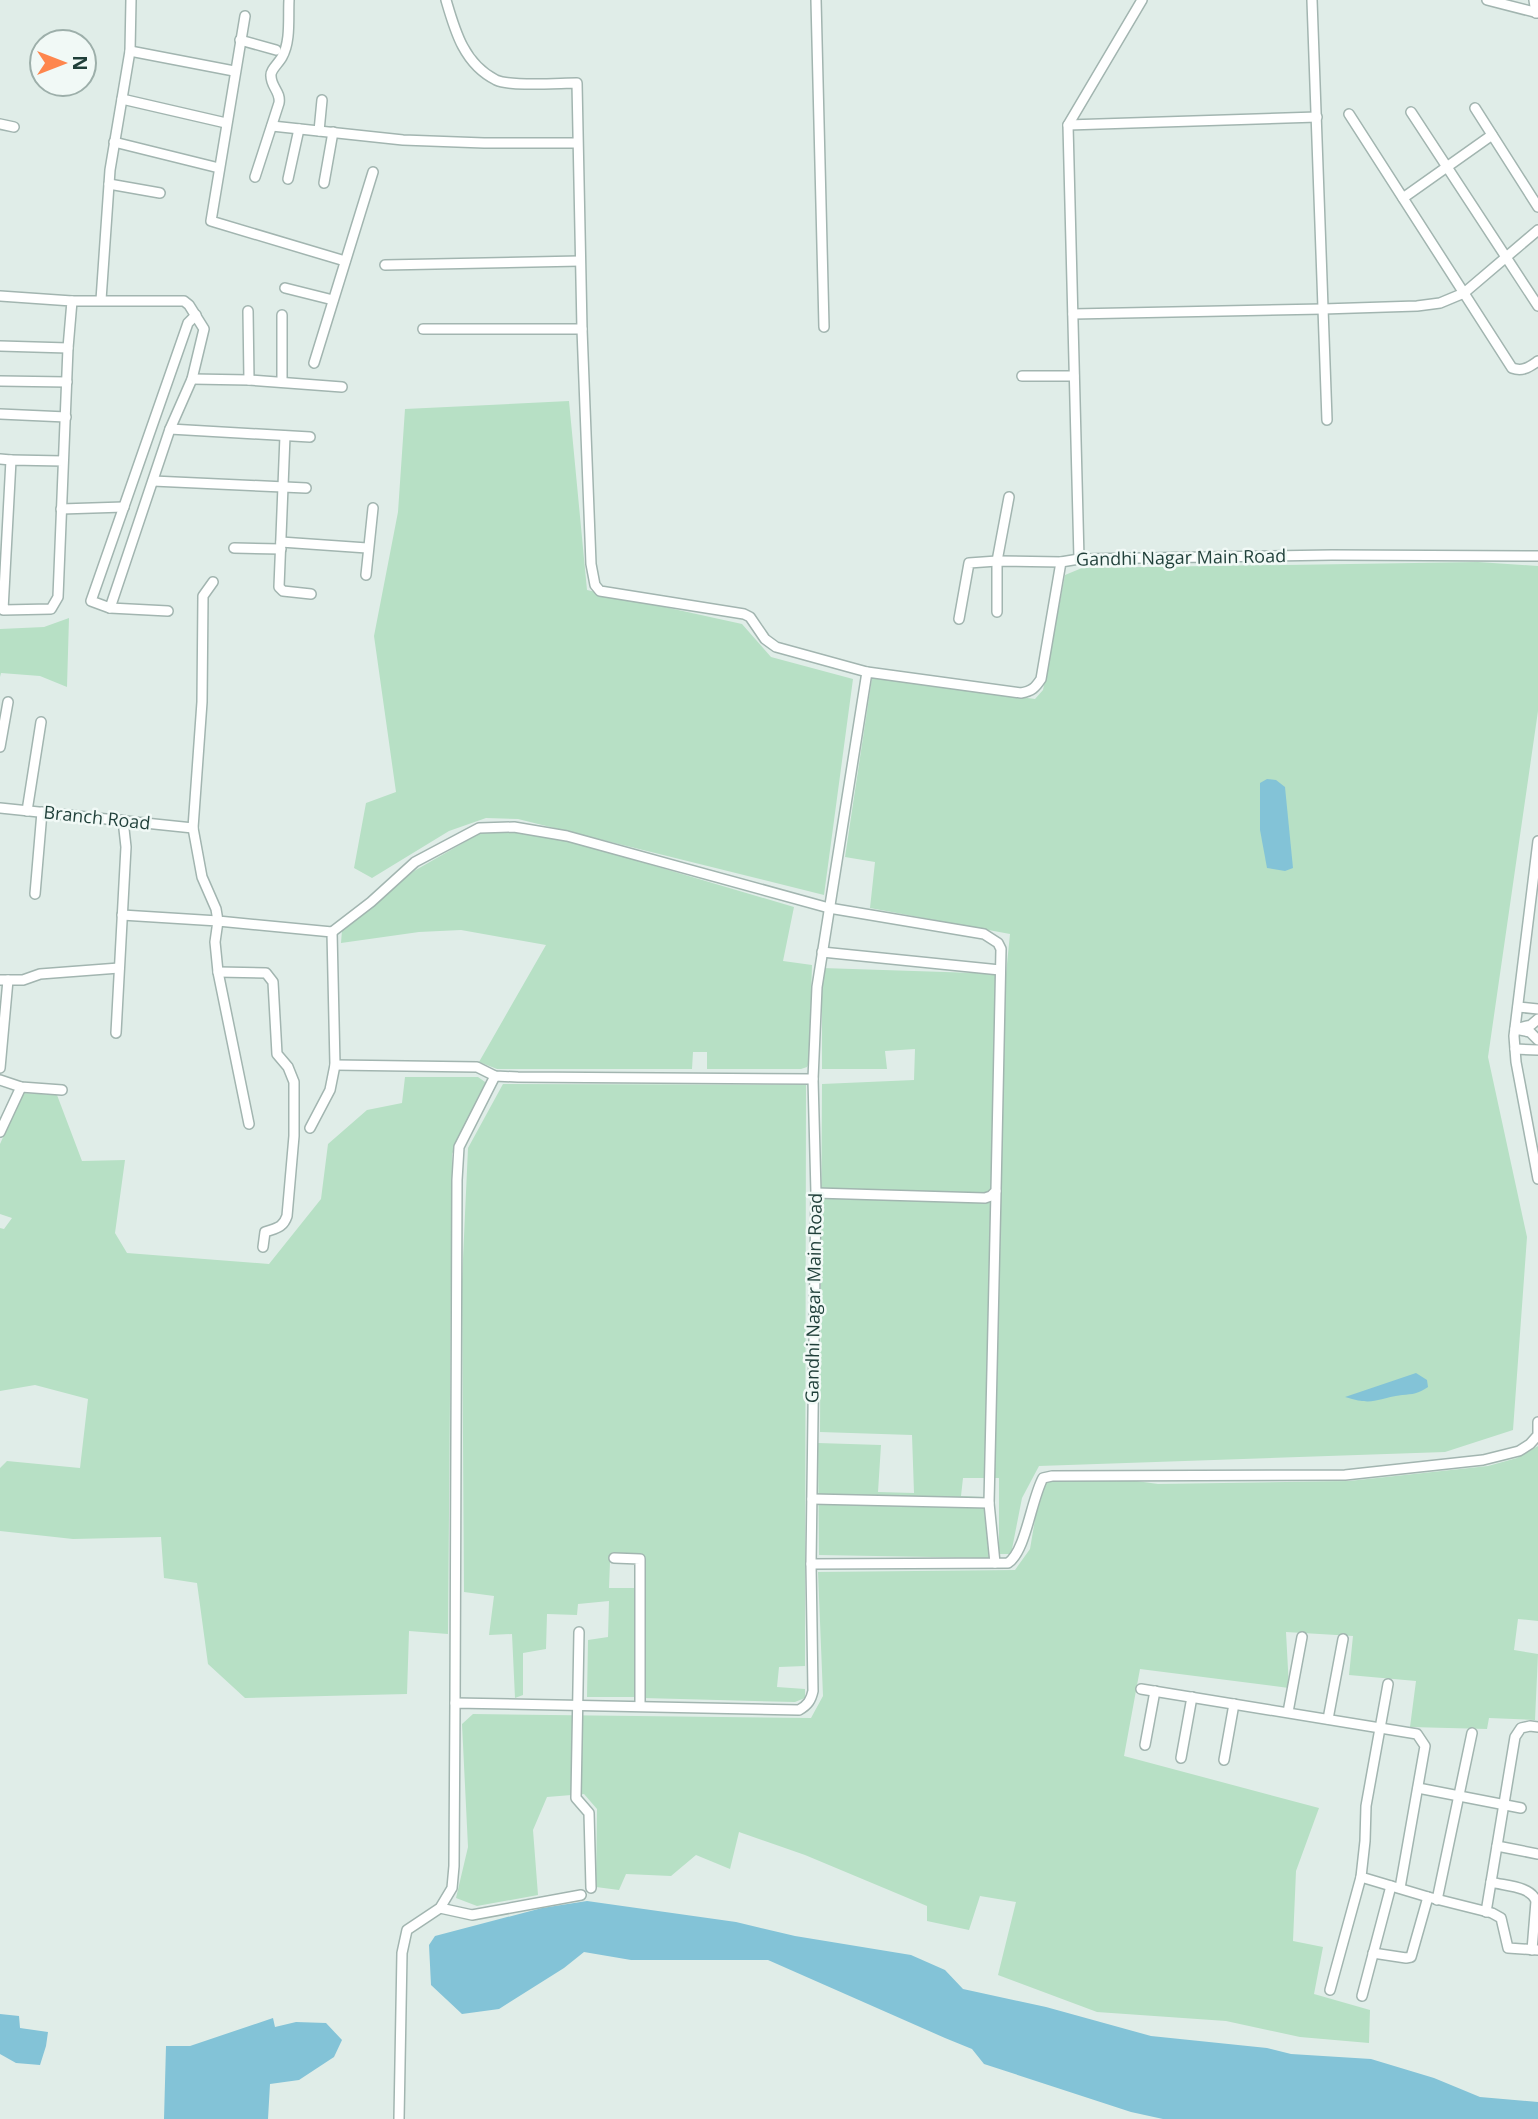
<svg xmlns="http://www.w3.org/2000/svg" width="1538" height="2119" viewBox="0 0 1538 2119" font-family="'Open Sans',sans-serif">
<style>
.green{fill:#b7e0c5}
.water{fill:#83c3d7}
.lines{fill:none;stroke-linecap:round;stroke-linejoin:round}
.minor-casing{stroke:#a2b5b0;stroke-width:12}
.minor{stroke:#fff;stroke-width:9}
.labels{text-anchor:middle;stroke-width:5;stroke-linejoin:round;paint-order:stroke}
.street-label{font-size:18px;fill:#1f3f39;stroke:#f1f9f6}
</style>
<rect width="100%" height="100%" fill="#e0ede8"/>
<g class="green">
<polygon points="569,401 587,590 742,624 771,657 853,679 824,895 518,819 486,818 449,831 372,878 354,868 366,803 396,792 374,636 398,512 405,409"/>
<polygon points="1478,562 1538,566 1538,711 1488,1057 1527,1237 1513,1430 1445,1452 1039,1466 1022,1498 1011,1554 999,1554 999,1478 963,1478 961,1496 983,1497 989,1558 819,1555 818,1443 881,1445 878,1492 914,1493 912,1435 820,1432 822,1084 914,1080 915,1049 885,1051 887,1069 822,1069 822,968 1006,974 1010,934 870,908 875,862 845,857 872,678 1035,699 1043,690 1065,575 1082,568"/>
<polygon points="69,618 67,687 40,676 1,673 0,677 0,629 44,627"/>
<polygon points="484,831 515,832 567,840 794,907 783,961 812,965 809,1063 807,1067 801,1069 707,1069 707,1052 693,1052 692,1069 497,1069 479,1062 546,945 461,930 419,932 341,943 342,930 414,871"/>
<polygon points="405,1077 478,1077 488,1084 452,1154 448,1634 409,1631 407,1694 245,1698 208,1664 197,1583 164,1578 161,1537 73,1539 0,1531 0,1468 7,1461 80,1468 88,1399 35,1385 0,1391 0,1228 4,1229 12,1218 0,1214 0,1144 23,1093 57,1095 82,1161 125,1160 115,1233 127,1253 269,1264 321,1199 328,1144 367,1110 402,1103"/>
<polygon points="503,1084 806,1085 805,1666 779,1667 777,1687 805,1689 805,1698 795,1702 643,1698 643,1563 610,1562 609,1588 637,1588 636,1697 587,1697 588,1640 608,1637 609,1601 578,1604 577,1615 547,1614 546,1649 523,1653 523,1695 515,1698 512,1634 489,1635 494,1596 464,1592 462,1281 468,1148"/>
<polygon points="1538,1446 1538,1621 1518,1619 1514,1650 1538,1654 1535,1720 1489,1718 1487,1729 1410,1727 1416,1681 1349,1675 1353,1636 1286,1632 1289,1688 1140,1669 1124,1756 1319,1808 1296,1871 1293,1941 1323,1947 1314,1994 1370,2010 1369,2043 1300,2037 1226,2021 1097,2012 998,1975 1016,1902 980,1896 969,1930 927,1921 927,1906 805,1855 739,1832 730,1869 696,1855 671,1876 626,1874 619,1890 596,1887 597,1809 584,1794 547,1797 533,1830 538,1895 477,1906 456,1898 468,1847 462,1724 473,1714 811,1718 823,1696 818,1572 1015,1570 1030,1549 1040,1490 1047,1481 1122,1479 1158,1484 1349,1481 1488,1466 1517,1458"/>
</g>
<g class="water">
<polygon points="1267,779 1276,780 1285,787 1293,868 1285,871 1267,868 1260,830 1260,783"/>
<path d="M1416 1373 1427 1380 1428 1387C1418 1394 1413 1394 1402 1395 1374 1399 1374 1406 1345 1397Z"/>
<polygon points="587,1901 736,1922 795,1936 911,1955 945,1970 963,1989 1046,2007 1151,2036 1267,2048 1291,2054 1371,2059 1434,2078 1480,2097 1538,2102 1538,2119 1163,2119 1131,2112 984,2064 972,2049 945,2038 768,1960 631,1960 584,1952 564,1968 499,2009 462,2014 431,1985 429,1945 435,1936 542,1908"/>
<polygon points="0,2014 19,2016 20,2028 48,2032 46,2046 40,2065 16,2063 0,2054"/>
<polygon points="273,2018 275,2027 296,2022 326,2023 342,2040 334,2057 299,2080 270,2084 268,2119 164,2119 166,2046 190,2046"/>
</g>
<g class="lines">
<defs>
<g id="minor">
<path d="M446 0C455 31 464 64 496 80 511 87 559 83 577 83L582 329 591 564 595 585 600 591 744 614 750 617 765 639 776 647 867 672"/>
<polyline points="816,0 824,327"/>
<polyline points="1312,0 1327,420"/>
<polyline points="1487,0 1538,13"/>
<polyline points="1534,0 1536,13"/>
<polyline points="245,16 211,221 345,261"/>
<polyline points="240,40 276,50"/>
<polyline points="130,51 234,71"/>
<polyline points="122,99 226,123"/>
<polyline points="1475,108 1538,207"/>
<polyline points="1411,112 1538,306"/>
<path d="M1349 114 1512 368C1523 372 1529 367 1538 361"/>
<polyline points="0,124 14,127"/>
<polyline points="1068,125 1317,117"/>
<polyline points="272,126 403,140 484,143 577,143"/>
<polyline points="319,131 322,100"/>
<polyline points="114,142 219,168"/>
<path d="M255 177 279 103C281 92 271 87 271 76 270 70 279 63 282 57 291 41 288 18 289 0"/>
<polyline points="288,179 299,129"/>
<polyline points="324,183 333,132"/>
<polyline points="109,184 160,193"/>
<polyline points="1403,198 1492,135"/>
<polyline points="385,265 580,261"/>
<polyline points="285,288 333,300"/>
<polyline points="0,296 72,301 68,348 58,597 51,609 3,610 11,460 63,461"/>
<polyline points="101,300 110,170 130,51 131,0"/>
<polyline points="72,301 184,301 189,305 204,329 192,379 170,429 110,608"/>
<polyline points="248,311 249,380"/>
<polyline points="1073,314 1323,309 1417,306 1440,303 1464,293 1538,230"/>
<polyline points="282,315 282,382"/>
<polyline points="423,329 582,329"/>
<polyline points="0,346 68,348"/>
<polyline points="314,363 373,172"/>
<polyline points="1022,376 1074,376"/>
<polyline points="192,379 249,380 342,387"/>
<polyline points="0,381 67,382"/>
<polyline points="0,414 66,417"/>
<polyline points="170,429 310,437"/>
<polyline points="285,436 279,587 283,591 311,594"/>
<polyline points="0,459 11,460"/>
<polyline points="153,481 306,488"/>
<polyline points="61,509 124,507"/>
<polyline points="281,542 367,548"/>
<polyline points="234,548 281,549"/>
<polyline points="1079,559 1068,125 1142,0"/>
<polyline points="366,575 373,508"/>
<polyline points="213,582 203,596 202,702 193,828 202,877 216,909 218,921 332,932 335,1065 330,1090 310,1128"/>
<polyline points="168,611 110,608 91,601 188,323 196,315"/>
<polyline points="997,612 997,561 1009,497"/>
<polyline points="959,619 969,563 997,561 1061,562"/>
<polyline points="0,747 8,702"/>
<polyline points="0,808 193,828"/>
<polyline points="27,811 41,722"/>
<polyline points="1538,841 1514,1036 1516,1062 1538,1179"/>
<polyline points="35,894 42,812"/>
<polyline points="122,915 218,921 215,942 218,972 249,1124"/>
<polyline points="332,932 371,902 415,862 479,828 514,827 567,836 829,908 984,934 998,943 1001,949 996,1191 991,1196 985,1198 816,1193"/>
<polyline points="822,952 1000,970"/>
<path d="M218 972 266 973 273 982 277 1054 288 1067 294 1082V1136L287 1216C283 1228 276 1228 265 1232L263 1247"/>
<polyline points="0,980 23,980 40,974 119,968"/>
<polyline points="1518,1007 1538,1009"/>
<polyline points="1538,1019 1531,1025 1515,1029 1530,1032 1538,1040"/>
<polyline points="116,1033 126,847 123,820"/>
<polyline points="1515,1049 1538,1050"/>
<polyline points="335,1065 477,1067 495,1076 518,1077 813,1079"/>
<polyline points="0,1068 8,980"/>
<polyline points="0,1080 21,1087 62,1090"/>
<polyline points="0,1132 21,1087"/>
<polyline points="812,1499 989,1503"/>
<polyline points="614,1558 640,1559 640,1706"/>
<polyline points="995,1563 989,1503 996,1191"/>
<path d="M811 1564 1008 1563C1026 1551 1031 1500 1043 1478L1052 1476 1345 1475 1483 1460 1519 1451 1530 1444 1538 1435V1422"/>
<polyline points="579,1632 576,1798 589,1813 591,1888"/>
<polyline points="1388,1684 1366,1806 1365,1841 1361,1877 1428,1897 1492,1913 1501,1918 1508,1948 1538,1950"/>
<polyline points="1141,1689 1417,1734 1425,1746 1400,1888"/>
<polyline points="455,1703 457,1180 459,1147 495,1076"/>
<polyline points="1288,1712 1302,1637"/>
<polyline points="1328,1719 1343,1639"/>
<polyline points="1145,1745 1155,1691"/>
<polyline points="1181,1758 1192,1697"/>
<polyline points="1224,1760 1234,1704"/>
<polyline points="1418,1788 1521,1808"/>
<polyline points="1497,1846 1538,1854"/>
<polyline points="1437,1900 1472,1733"/>
<polyline points="440,1908 472,1915 581,1895"/>
<polyline points="1486,1912 1491,1882"/>
<path d="M1532 1950 1536 1901C1531 1886 1505 1886 1491 1882L1515 1737 1521 1728 1530 1726 1538 1727"/>
<polyline points="1373,1953 1406,1958 1411,1957 1428,1897"/>
<polyline points="1330,1990 1361,1877"/>
<polyline points="1362,1996 1391,1886"/>
<path d="M399 2119 402 1953 407 1930 440 1908 452 1888 454 1866 455 1703 799 1710C808 1705 811 1700 813 1691L811 1564 816 1193 813 1079 817 987 867 672 1021 693C1032 691 1035 688 1041 679L1061 562 1079 559 1332 555 1538 556"/>
</g>
</defs>
<use href="#minor" class="minor-casing"/>
<use href="#minor" class="minor"/>
</g>
<g class="labels">
<g class="street-label">
<text transform="translate(1181 558) rotate(-1)" y="6">Gandhi Nagar Main Road</text>
<text transform="translate(97 818) rotate(6)" y="6">Branch Road</text>
<text transform="translate(814 1298) rotate(-89)" y="6">Gandhi Nagar Main Road</text>
</g>
</g>
<g transform="translate(63 63) rotate(90)"><circle r="33" fill="#f1f9f6" stroke="#9dafaa" stroke-width="2"/>
<path d="M0-5L12 26L0 18L-12 26Z" fill="#fe864d"/>
<text y="-10" font-size="19" font-weight="bold" text-anchor="middle" fill="#1f3f39">N</text>
</g>
</svg>
